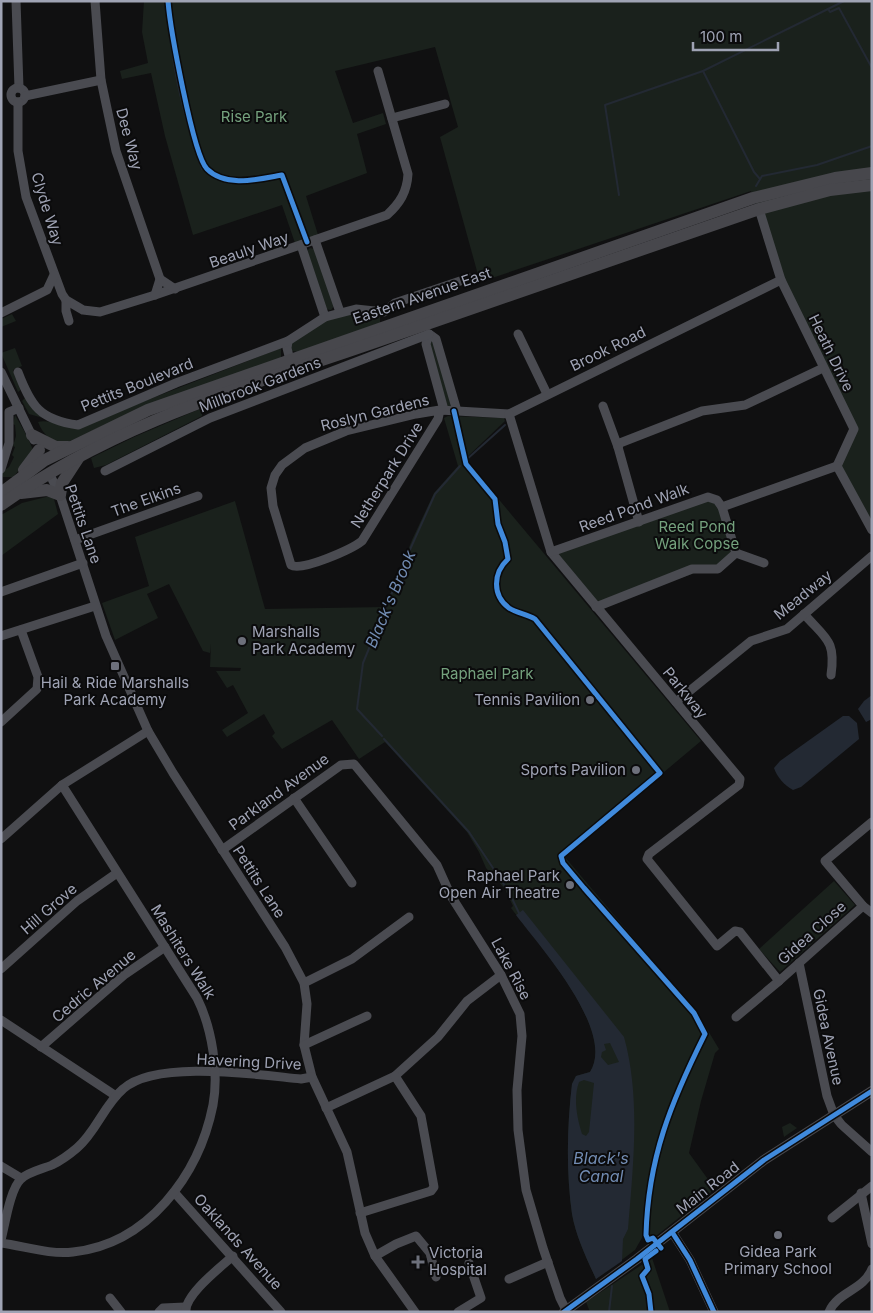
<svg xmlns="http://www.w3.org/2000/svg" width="873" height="1313" viewBox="0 0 873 1313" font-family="Inter,sans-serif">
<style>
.green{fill:#1a211c}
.water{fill:#232933;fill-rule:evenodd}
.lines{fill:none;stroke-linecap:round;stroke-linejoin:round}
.stream{stroke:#232933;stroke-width:2}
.minor{stroke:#4a4b51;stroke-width:9}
.major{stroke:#47474b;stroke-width:10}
.highway{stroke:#47474c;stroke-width:12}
.cycleway-casing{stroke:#0b0b0c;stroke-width:8}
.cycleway{stroke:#408adc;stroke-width:5}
.poi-dot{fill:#6d707b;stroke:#0b0b0c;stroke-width:2}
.labels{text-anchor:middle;stroke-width:4;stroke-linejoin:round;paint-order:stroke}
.park-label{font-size:15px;fill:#74a17d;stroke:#0b0b0c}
.street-label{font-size:15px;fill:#9fa3b4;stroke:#0b0b0c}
.poi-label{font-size:15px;fill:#9fa3b4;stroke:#0b0b0c;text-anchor:end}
.water-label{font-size:16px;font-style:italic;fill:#728cb3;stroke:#0b0b0c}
</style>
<rect width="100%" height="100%" fill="#101011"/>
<g class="green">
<polygon points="144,1 872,1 872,530 837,466 854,429 781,280 751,191 480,282 440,137 458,127 435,47 335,71 353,123 383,113 386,124 357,134 367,173 306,196 319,238 296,246 282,205 193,235 165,136 151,73 122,79 120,71 148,63 142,32"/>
<polygon points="310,248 314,249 334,306 331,310 325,309 306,252"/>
<polygon points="354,313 380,314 380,323 298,352 292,351 290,346 292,341 323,320"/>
<polygon points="12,314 16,321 1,327 1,319"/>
<polygon points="434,340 454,404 451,407 447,406 428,342"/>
<polygon points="15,348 22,366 13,370 22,389 18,392 1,353"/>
<path d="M281 348V358L124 416 68 442C51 443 44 436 38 422 48 419 65 427 78 427Z"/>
<polygon points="25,398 28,400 43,418 29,414 22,401"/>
<polygon points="202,408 202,416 106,465 94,468 91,458 134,437"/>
<polygon points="15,415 27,436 33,450 29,459 13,477 3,477 1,473 9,467 14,457 12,455 15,447 13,446 16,436 15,425 13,424"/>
<path d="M448 416 504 418 505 421 465 459 701 741 564 856 698 1014 719 1049 715 1053 701 1101 689 1153 715 1189 656 1236H643L635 1250 596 1279C587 1259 576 1237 572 1214 566 1173 567 1125 572 1084L576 1076 590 1072C617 1031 536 941 511 908L513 906 505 889 486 868 479 852 467 832 385 742 359 759 332 720 282 749 272 736 275 733 264 714 227 737 222 730 248 713 233 685 227 688 216 671H240L241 668 210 667 211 644 210 653 203 651 169 584 147 594 158 618 115 640 102 603 149 586 135 537 235 501 265 609 385 607 412 540 434 493 458 466 444 418Z"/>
<polygon points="50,496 54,499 58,514 1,556 1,515 22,503"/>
<polygon points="697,500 717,500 735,544 730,561 596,607 551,552"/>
<polygon points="834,881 855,905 780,972 759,949"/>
<polygon points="790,1123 797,1128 784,1137 782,1127"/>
<polygon points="652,1258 670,1312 590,1312 586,1302"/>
</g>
<g class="water">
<polygon points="872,695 872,719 866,722 858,709 864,701"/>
<path d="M843 716H849L857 723 859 739 801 787 793 790C784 785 777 777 774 768L780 761Z"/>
<path d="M523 910 624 1037C641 1098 633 1167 628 1229L623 1239 622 1261 596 1279C587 1259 576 1237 572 1214 566 1172 567 1125 572 1084L576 1076 590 1072C616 1031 540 947 516 915ZM610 1043 619 1062 608 1065 601 1057 602 1052 606 1050 604 1044ZM584 1080 594 1083 589 1132 586 1136 582 1134C577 1118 573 1099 579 1082Z"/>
</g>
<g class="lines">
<g class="stream">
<path d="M167 1C170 57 183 116 202 169"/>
<polyline points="844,1 828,9 830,12 839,8 872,68"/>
<polyline points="760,179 754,172 703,71 828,9"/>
<polyline points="756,186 762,176 817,165 872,146"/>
<polyline points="619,195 605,105 703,71"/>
<polyline points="466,460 505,425"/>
<polyline points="382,736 357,709 363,663 408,554 435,494 460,466"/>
<polyline points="384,739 469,832 509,892 519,913"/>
<polyline points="609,1312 612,1286"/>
</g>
<g class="minor">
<polyline points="16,1 19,88"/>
<polyline points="95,1 101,80 116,151 160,279"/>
<circle cx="18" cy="95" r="7"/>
<polyline points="25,96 101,80"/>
<path d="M18 102V151L26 197 62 294 66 300 83 310 100 312 155 295 387 215C400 203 407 192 408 174L378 71"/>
<polyline points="392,118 445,104"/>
<polyline points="759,209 781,280 854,429 837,466 872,530"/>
<polyline points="315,240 340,312"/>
<polyline points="301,245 325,317"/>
<polyline points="155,295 160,279 175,289"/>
<polyline points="66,300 66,311 69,321"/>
<polyline points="1,313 47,290 54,275"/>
<polyline points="429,334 436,339 457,411"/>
<polyline points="429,334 426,344 444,410"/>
<polyline points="518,334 547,394"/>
<polyline points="288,341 287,348 290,360"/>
<polyline points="1,372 34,440"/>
<path d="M18 372C31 406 40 420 78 425L176 383 288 341 325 317 356 309 384 312 395 303 469 278"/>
<polyline points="603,406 618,447 639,522"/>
<path d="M440 410 438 419 362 541C352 549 301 572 291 565L273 506 271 488 275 475 282 465 305 448 346 431 416 414 440 410 509 414 781 280"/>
<polyline points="509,414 551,552 740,779 739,785 649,854 647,859 717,946 735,931 740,932 779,981 863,906"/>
<polyline points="618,447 620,443 702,411 745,405 823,368"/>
<polyline points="1,469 9,443 9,412 19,408"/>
<polyline points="105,471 210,418 429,334"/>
<polyline points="49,473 60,495 106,636 148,731 173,773 285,947 304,983 307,1004 304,1045 312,1077 347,1152 365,1233 375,1256 415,1312"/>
<polyline points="75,540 198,496"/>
<polyline points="551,552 708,497 717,500 722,507 837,466"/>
<polyline points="736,553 764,563"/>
<polyline points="1,592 83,563"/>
<polyline points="596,607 692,569 718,569 736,553 722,507"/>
<path d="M804 614C826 639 836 640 831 675"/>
<polyline points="1,636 95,606"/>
<polyline points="676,702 751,641 787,629 872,556"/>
<polyline points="1,722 37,689 38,677 21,630"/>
<polyline points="294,798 352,883"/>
<polyline points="872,822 825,861 863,906 872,913"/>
<polyline points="1,839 62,785 148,731"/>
<polyline points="222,850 341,765 354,764 437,865 451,896 501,975 520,1014 522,1036 517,1090 518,1130 526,1190 543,1248 560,1298 566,1310"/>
<polyline points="799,963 827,1096 834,1115 841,1124"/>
<polyline points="1,969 77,901 117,873"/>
<polyline points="304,983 352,959 409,917"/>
<polyline points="736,1017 779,981"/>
<polyline points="1,1020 116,1096"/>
<polyline points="304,1045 367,1016"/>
<polyline points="41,1047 124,975 165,947"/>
<polyline points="326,1108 395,1076 438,1037 467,1001 501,975"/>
<polyline points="843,1126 872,1152"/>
<polyline points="1,1166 21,1178"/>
<polyline points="174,1192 281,1312"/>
<polyline points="861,1193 872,1244"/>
<polyline points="360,1213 431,1191 434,1187 421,1116 395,1076"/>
<polyline points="832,1218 872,1186"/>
<polyline points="672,1232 690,1260 714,1312"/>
<path d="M1 1240C5 1225 10 1189 21 1179 28 1172 43 1169 52 1165 60 1161 70 1154 77 1148 96 1132 104 1105 123 1089 156 1059 259 1075 301 1079L312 1077"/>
<path d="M1 1243C24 1246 50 1255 73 1252 148 1244 199 1175 213 1105 219 1072 212 1028 197 998L62 785"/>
<polyline points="375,1256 396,1244 416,1236 430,1253 436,1277"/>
<polyline points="509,1279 548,1262"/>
<polyline points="110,1298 121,1312"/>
<polyline points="159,1312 163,1308 185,1307"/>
<path d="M186 1312C184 1295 221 1267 233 1256"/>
<polyline points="458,1312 481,1298 469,1263"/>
<path d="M829 1312C838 1291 863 1291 872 1269"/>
</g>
<polyline class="major" points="564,1312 637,1259 764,1160 872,1091"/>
<g class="highway">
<polyline points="32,435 56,447 68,447"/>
<polyline points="24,470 39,450"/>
<polyline points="1,493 45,460 148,410 753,198 835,178 872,173"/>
<polyline points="21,493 47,490 60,495 62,483 79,457"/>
<path d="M1 505C120 419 259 383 395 335 516 293 637 251 759 209L830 190 872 185"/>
</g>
<defs>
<g id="cycleway">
<path d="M168 1C170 27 193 155 207 169 226 188 259 179 282 175L307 242"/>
<path d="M454 411 466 464 495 499 498 524 505 542 508 559C493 573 492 595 509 608 516 613 527 614 535 619L660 773 561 856 563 863 584 888 694 1013 705 1034C671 1102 648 1158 646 1235L648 1240 653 1238 661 1248"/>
<polyline points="672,1232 690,1260 714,1312"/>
<polyline points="564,1312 637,1259 764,1160 872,1091"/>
<polyline points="651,1312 649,1294 642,1276 648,1269 645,1259 656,1251"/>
</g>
</defs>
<use href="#cycleway" class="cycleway-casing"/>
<use href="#cycleway" class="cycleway"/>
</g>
<g class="poi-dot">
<circle cx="242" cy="641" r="5"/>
<rect x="110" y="661" width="10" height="10" rx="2.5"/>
<circle cx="590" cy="700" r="5"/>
<circle cx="636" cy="770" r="5"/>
<circle cx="570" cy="885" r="5"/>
<circle cx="778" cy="1235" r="5"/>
<path d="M415.5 1254.5h5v5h5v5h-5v5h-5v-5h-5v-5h5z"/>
</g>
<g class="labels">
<g class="park-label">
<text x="254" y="122">Rise Park</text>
<text x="697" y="532">Reed Pond<tspan x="697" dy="17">Walk Copse</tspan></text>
<text x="487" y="679">Raphael Park</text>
</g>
<g class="street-label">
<text transform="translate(129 139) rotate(75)" y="5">Dee Way</text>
<text transform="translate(47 209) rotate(73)" y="5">Clyde Way</text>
<text transform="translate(249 250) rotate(-19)" y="5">Beauly Way</text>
<text transform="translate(422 296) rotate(-19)" y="5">Eastern Avenue East</text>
<text transform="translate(608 349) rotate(-26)" y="5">Brook Road</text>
<text transform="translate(831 353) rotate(64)" y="5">Heath Drive</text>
<text transform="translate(137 385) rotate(-22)" y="5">Pettits Boulevard</text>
<text transform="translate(260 385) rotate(-21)" y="5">Millbrook Gardens</text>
<text transform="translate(375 413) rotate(-14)" y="5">Roslyn Gardens</text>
<text transform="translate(387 475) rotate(-58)" y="5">Netherpark Drive</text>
<text transform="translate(146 500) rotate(-20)" y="5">The Elkins</text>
<text transform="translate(634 508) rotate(-20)" y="5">Reed Pond Walk</text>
<text transform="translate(83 524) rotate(71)" y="5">Pettits Lane</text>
<text transform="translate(803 595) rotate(-39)" y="5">Meadway</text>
<text transform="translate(685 693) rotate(51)" y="5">Parkway</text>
<text transform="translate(279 792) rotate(-36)" y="5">Parkland Avenue</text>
<text transform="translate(259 882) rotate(57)" y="5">Pettits Lane</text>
<text transform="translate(49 909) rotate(-41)" y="5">Hill Grove</text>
<text transform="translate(812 933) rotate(-42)" y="5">Gidea Close</text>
<text transform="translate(183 952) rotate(58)" y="5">Mashiters Walk</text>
<text transform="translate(511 969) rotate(62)" y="5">Lake Rise</text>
<text transform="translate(94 986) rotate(-40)" y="5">Cedric Avenue</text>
<text transform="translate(828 1037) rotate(78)" y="5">Gidea Avenue</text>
<text transform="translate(249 1062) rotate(3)" y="5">Havering Drive</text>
<text transform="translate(708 1188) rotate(-38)" y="5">Main Road</text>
<text transform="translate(238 1242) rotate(48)" y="5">Oaklands Avenue</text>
</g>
<g class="poi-label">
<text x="252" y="637" text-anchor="start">Marshalls<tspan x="252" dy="17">Park Academy</tspan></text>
<text x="115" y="688" text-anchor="middle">Hail &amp; Ride Marshalls<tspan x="115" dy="17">Park Academy</tspan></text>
<text x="580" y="705">Tennis Pavilion</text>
<text x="626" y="775">Sports Pavilion</text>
<text x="560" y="881">Raphael Park<tspan x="560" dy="17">Open Air Theatre</tspan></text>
<text x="778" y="1257" text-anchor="middle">Gidea Park<tspan x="778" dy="17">Primary School</tspan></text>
<text x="429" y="1258" text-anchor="start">Victoria<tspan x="429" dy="17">Hospital</tspan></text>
</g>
<g class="water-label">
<text transform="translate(390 599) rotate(-67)" y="6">Black's Brook</text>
<text x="601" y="1164">Black's<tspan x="601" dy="18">Canal</tspan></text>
</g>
</g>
<rect width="873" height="1313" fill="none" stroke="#9fa3b4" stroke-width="5"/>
<path d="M693 42v8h85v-8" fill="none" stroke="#9fa3b4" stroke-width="2.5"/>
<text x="700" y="42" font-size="15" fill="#9fa3b4" stroke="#0b0b0c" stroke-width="4" paint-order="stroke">100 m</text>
</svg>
